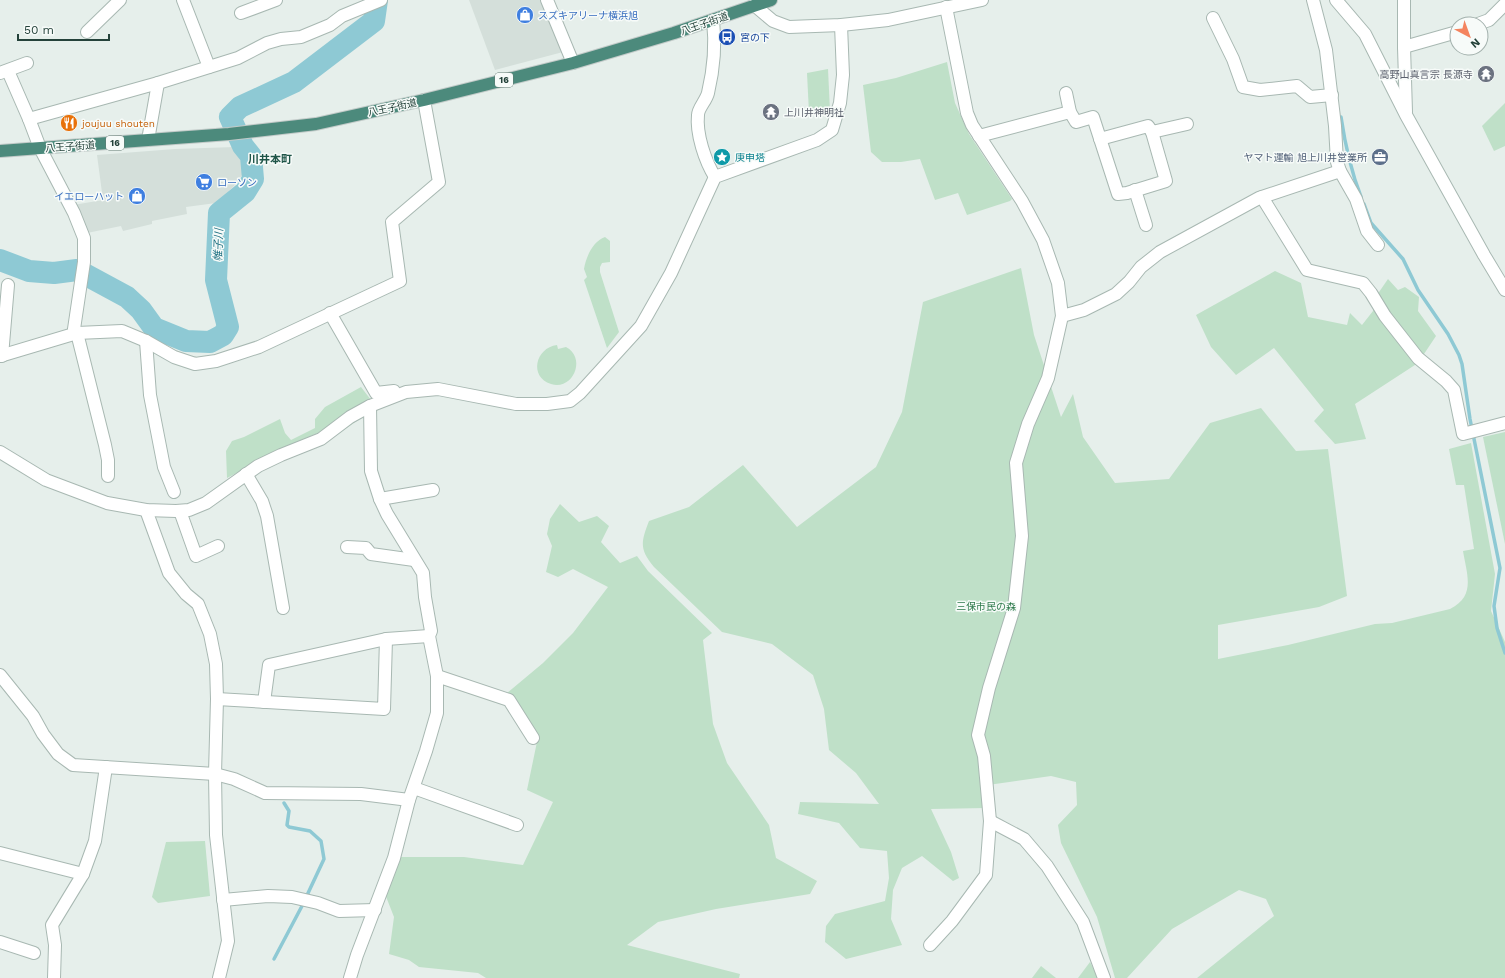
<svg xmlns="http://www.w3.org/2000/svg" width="1505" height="978" viewBox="0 0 1505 978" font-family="'Work Sans','Noto Sans JP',sans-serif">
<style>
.built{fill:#d4dfda}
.green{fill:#bfe0c8}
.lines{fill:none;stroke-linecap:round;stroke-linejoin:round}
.stream{stroke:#8ec9d4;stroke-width:3.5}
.river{stroke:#8ec9d4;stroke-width:22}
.minor-casing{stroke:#a8b8b2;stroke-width:14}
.tertiary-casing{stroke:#a8b8b2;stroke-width:14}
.trunk-casing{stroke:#c2cac8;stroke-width:14}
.minor{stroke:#fff;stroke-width:12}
.tertiary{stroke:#fff;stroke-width:12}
.trunk{stroke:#4c8a7c;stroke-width:12}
.labels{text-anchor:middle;stroke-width:3;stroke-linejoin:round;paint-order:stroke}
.shield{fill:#f7fbf9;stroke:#637a73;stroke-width:1}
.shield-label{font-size:9px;font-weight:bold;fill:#24423a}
.shop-label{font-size:10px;fill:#366cbe;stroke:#f7fbf9;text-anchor:start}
.street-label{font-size:10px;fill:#24423a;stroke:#f7fbf9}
.transit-label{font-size:10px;fill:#164399;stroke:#f7fbf9;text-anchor:start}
.worship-label{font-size:10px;fill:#5b616d;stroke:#f7fbf9;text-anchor:end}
.food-label{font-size:10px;fill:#c56008;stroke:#f7fbf9;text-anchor:start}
.culture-label{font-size:10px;fill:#0d838f;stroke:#f7fbf9;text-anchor:start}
.service-label{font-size:10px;fill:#4e5e75;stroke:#f7fbf9;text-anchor:end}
.park-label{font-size:10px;fill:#2d7a4b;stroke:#f7fbf9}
.neighbourhood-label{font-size:11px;font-weight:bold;fill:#1f5548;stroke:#f7fbf9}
.water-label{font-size:11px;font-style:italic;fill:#1c6f80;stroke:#f7fbf9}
</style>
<rect width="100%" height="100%" fill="#e6efeb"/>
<g class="built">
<polygon points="469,0 543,0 563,52 495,70"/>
<polygon points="235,147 243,164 242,175 233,187 216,203 186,207 187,214 152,221 152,224 123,231 121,226 87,233 73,205 103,200 97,155 175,149"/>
</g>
<g class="green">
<polygon points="947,62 955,103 969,134 1012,199 1010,201 967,215 958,193 935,200 920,159 901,162 882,162 871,152 863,85 896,78"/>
<polygon points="828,69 830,111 809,113 807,73"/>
<polygon points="1505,103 1505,146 1494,151 1482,126"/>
<path d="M605 237 610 241V262L602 263 600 267V272L619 332 607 348 584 280 587 277 584 269C586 257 593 241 605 237Z"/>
<path d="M1021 268 1034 335 1061 417 1073 394 1083 437 1115 483 1169 479 1210 423 1261 408 1296 451 1328 449 1347 596 1319 607 1218 625V659L1288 645 1375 624 1392 623 1450 609C1476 596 1467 575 1463 551L1474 549 1464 485H1456L1449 449 1471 443 1495 574 1491 611 1505 642V978H1197L1274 916 1266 899 1239 890 1172 929 1127 978H1115L1097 917 1061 843 1058 825 1077 805 1076 782 1051 776 988 785 986 808 931 809 951 852 959 878 953 881 922 856 902 868 893 890 891 919 902 945 846 959 825 942 826 926 835 914 885 901 889 878 887 851 860 848 839 823 798 814 800 802 879 804 856 773 829 750 824 709 813 675 772 644 722 632 654 567C639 549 641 542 649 521L689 507 743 465 797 527 876 467 902 412 923 302Z"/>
<polygon points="1275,271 1301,283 1308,317 1347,325 1350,313 1362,325 1373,311 1377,295 1388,279 1398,290 1405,287 1419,297 1418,311 1436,336 1418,363 1355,404 1366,439 1335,444 1314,421 1324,410 1274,348 1236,375 1211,347 1196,315"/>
<path d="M557 345 558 349 566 347C587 358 573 391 551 384 529 377 535 348 557 345Z"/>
<polygon points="361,387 371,400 364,416 338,434 325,430 299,441 227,478 226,451 232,441 244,437 280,419 285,433 291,440 315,428 315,419 325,407"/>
<polygon points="1505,432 1505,544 1483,437"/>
<polygon points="560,504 579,522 597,516 609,526 601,542 620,563 637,556 648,571 712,633 703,640 713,724 727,763 769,825 776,858 817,881 810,894 716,909 658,922 627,945 740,974 739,978 486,978 478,973 419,967 409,960 389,954 394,917 385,894 397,857 464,857 523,865 553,802 527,790 538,737 507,693 543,663 573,633 608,587 573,569 558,577 546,572 552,546 547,534 550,519"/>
<polygon points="205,841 210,896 158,903 152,897 166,842"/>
<polygon points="1090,962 1098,978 1078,978"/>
<polygon points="1041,966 1056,978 1032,978"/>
</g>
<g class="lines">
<g class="stream">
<path d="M1341 117C1345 144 1351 171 1361 197"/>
<polyline points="1364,204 1371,223 1403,259 1418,290 1448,334 1459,355 1462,364 1470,419 1500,568 1494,606 1497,628 1505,653"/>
<polyline points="274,959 302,906 324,859 321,841 310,831 289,827 287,825 289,811 284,803"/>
</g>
<polyline class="river" points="0,260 29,271 54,273 77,270 127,297 141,310 154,328 186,341 210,342 223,335 228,327 216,280 219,213 245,192 253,179 251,156 243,146 230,117 240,107 294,82 374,21 377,0"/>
<defs>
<g id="minor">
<polyline points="183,0 209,67"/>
<polyline points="547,0 573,63"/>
<polyline points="1313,0 1326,50 1335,126 1337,162 1340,171 1356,199 1367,231 1378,245"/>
<polyline points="1336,0 1365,34 1406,115 1484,255 1505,290"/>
<polyline points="1404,0 1404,47 1406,112"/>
<polyline points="241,13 276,0"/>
<polyline points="1213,18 1233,59 1243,87 1260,90 1297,86 1310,97 1332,95"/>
<path d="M713 20C716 46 714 68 708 93 706 101 698 108 698 115 696 134 705 161 715 177"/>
<polyline points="1478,24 1489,20 1505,4"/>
<polyline points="87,32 120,0"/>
<polyline points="1404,47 1457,32"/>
<polyline points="8,71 29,119"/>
<polyline points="0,73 27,63"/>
<polyline points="1066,93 1070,112 1076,122 1093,117 1118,194 1127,193 1166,181 1152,132"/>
<polyline points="979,136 1070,112"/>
<polyline points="1100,139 1148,126 1152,132 1187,124"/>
<polyline points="148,140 158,83"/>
<polyline points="1135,190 1146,225"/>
<polyline points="1262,197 1307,270 1363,283 1371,293 1385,316 1418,358 1446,381 1454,390 1463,434 1505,423"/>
<polyline points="330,313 376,393 394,391"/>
<polyline points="1062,316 1084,310 1116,294 1129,282 1141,267 1160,252 1259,198 1340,171"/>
<polyline points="146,341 150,395 164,467 174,492"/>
<polyline points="0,356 77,333 122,331 146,341 174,357 195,364 216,361 259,347 400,281 392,222 439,182 424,100"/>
<polyline points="2,356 8,285"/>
<polyline points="0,452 46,480 107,503 146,510 176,511 189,510 206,503 258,466 281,455 321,439 350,417 370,406 406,392 438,389 516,404 547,404 570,401 580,393 641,326 671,273 715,177 817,140 832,130 840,103 843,75 841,25"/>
<polyline points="246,474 262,501 267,516 283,608"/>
<polyline points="108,476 108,460 105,445 77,333 74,329 84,262 84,238 74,213 40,148 29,119 158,83 238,58 267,43 281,39 301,37 330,25 342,16 381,0"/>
<polyline points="380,499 433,490"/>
<polyline points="146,510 169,573 186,594 198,604 210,634 216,664 217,699 215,774 216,835 228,941 219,978"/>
<polyline points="180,511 196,556 218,546"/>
<polyline points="347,547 366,548 371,554 414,560"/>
<polyline points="0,675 33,716 43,734 58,754 73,765 215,774 234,779 265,793 361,794 409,800"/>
<polyline points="437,676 509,700 533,738"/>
<polyline points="217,699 384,709 386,639"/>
<polyline points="264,702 269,665 386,639 429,636"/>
<polyline points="414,788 517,825"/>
<polyline points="990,821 1024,839 1047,866 1083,922 1104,978"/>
<polyline points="0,853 83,874"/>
<polyline points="223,900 268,896 292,897 318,903 339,911 375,910"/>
<polyline points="0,942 34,953"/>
<polyline points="930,945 952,921 986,875 990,821 984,756 978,735 989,688 1014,608 1022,536 1016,463 1028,424 1048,378 1062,316 1058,283 1043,240 1022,201 972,125 967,113 946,7"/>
<polyline points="54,978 55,945 52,925 83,874 95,841 106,767"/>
<polyline points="350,978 357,955 394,858 409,800 426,751 437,713 437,676 429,636 431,631 425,597 423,573 387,514 380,499 371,471 370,406"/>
</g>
<polyline id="tertiary" points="754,5 773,21 789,27 841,25 888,20 982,0"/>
<polyline id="trunk" points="0,151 229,134 316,124 424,100 573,63 674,33 771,0"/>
</defs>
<use href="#minor" class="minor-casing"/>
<use href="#tertiary" class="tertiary-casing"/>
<use href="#trunk" class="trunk-casing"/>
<use href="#minor" class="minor"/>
<use href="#tertiary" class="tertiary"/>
<use href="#trunk" class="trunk"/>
</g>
<defs>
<symbol id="shop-disc" viewBox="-11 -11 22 22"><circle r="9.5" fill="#3f7fe0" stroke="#f7fbf9"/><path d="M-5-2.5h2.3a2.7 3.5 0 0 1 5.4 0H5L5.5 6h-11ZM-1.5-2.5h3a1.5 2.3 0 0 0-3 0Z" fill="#fff"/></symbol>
<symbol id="bus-disc" viewBox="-11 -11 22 22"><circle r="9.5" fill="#1a4fb4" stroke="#f7fbf9"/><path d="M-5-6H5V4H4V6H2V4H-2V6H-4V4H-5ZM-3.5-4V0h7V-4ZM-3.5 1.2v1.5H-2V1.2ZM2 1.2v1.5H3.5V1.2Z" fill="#fff"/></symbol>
<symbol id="temple-disc" viewBox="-11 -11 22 22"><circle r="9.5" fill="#6b7280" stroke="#f7fbf9"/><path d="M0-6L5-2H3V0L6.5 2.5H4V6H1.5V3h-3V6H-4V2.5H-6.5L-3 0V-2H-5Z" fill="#fff"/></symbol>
<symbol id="restaurant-disc" viewBox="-11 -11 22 22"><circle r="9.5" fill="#e8710a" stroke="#f7fbf9"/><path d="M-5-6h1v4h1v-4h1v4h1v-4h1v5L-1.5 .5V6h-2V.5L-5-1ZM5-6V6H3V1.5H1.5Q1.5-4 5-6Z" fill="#fff"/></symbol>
<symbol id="sight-disc" viewBox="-11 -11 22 22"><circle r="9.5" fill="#0f9aa8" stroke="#f7fbf9"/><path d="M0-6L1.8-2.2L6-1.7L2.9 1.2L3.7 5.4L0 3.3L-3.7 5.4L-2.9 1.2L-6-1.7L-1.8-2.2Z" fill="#fff"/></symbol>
<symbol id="office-disc" viewBox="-11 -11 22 22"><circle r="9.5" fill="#5c6f8a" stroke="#f7fbf9"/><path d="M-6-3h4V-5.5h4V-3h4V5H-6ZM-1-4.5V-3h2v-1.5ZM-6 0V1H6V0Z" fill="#fff"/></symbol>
<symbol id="supermarket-disc" viewBox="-11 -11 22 22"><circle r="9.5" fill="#3f7fe0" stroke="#f7fbf9"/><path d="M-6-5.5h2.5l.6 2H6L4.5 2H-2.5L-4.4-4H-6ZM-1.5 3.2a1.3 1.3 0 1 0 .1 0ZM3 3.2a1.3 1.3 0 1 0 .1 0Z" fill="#fff"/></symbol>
</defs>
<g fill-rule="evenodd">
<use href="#shop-disc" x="515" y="5" width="20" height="20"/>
<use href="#bus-disc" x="717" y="27" width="20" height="20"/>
<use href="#temple-disc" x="1476" y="64" width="20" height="20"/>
<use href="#temple-disc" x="761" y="102" width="20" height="20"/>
<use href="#restaurant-disc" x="59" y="113" width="20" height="20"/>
<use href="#sight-disc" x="712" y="147" width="20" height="20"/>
<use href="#office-disc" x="1370" y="147" width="20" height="20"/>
<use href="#supermarket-disc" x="194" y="172" width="20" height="20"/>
<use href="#shop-disc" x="127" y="186" width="20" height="20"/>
</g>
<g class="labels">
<g class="shield">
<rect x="495" y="73" width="18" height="14" rx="3"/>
<rect x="106" y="136" width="18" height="14" rx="3"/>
</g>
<g class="shield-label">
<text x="504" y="83">16</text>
<text x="115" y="146">16</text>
</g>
<g class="shop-label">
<text x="538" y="19">スズキアリーナ横浜旭</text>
<text x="217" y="186">ローソン</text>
<text x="124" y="200" text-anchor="end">イエローハット</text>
</g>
<g class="street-label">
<text transform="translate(704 23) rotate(-19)" y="4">八王子街道</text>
<text transform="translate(392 107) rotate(-12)" y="4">八王子街道</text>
<text transform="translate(70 146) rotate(-4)" y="4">八王子街道</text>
</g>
<g class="transit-label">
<text x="740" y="41">宮の下</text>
</g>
<g class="worship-label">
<text x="1473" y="78">高野山真言宗 長源寺</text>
<text x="784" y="116" text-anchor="start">上川井神明社</text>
</g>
<g class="food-label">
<text x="82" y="127">joujuu shouten</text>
</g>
<g class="culture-label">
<text x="735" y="161">庚申塔</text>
</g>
<g class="service-label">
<text x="1367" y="161">ヤマト運輸 旭上川井営業所</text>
</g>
<g class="park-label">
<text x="986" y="610">三保市民の森</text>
</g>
<g class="neighbourhood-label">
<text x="270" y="163">川井本町</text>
</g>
<g class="water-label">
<text transform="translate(218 245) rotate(-88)" y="4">帷子川</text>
</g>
</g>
<g transform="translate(1469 36) rotate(139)"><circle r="19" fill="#f7fbf9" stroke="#a3b1ad"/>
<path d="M0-3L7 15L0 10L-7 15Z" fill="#f4845f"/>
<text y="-6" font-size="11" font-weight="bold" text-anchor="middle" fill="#24423a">N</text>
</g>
<path d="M18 34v6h91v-6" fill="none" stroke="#24423a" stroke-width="2"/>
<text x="24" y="34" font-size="12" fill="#24423a" stroke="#f7fbf9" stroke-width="3" paint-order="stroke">50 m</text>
</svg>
